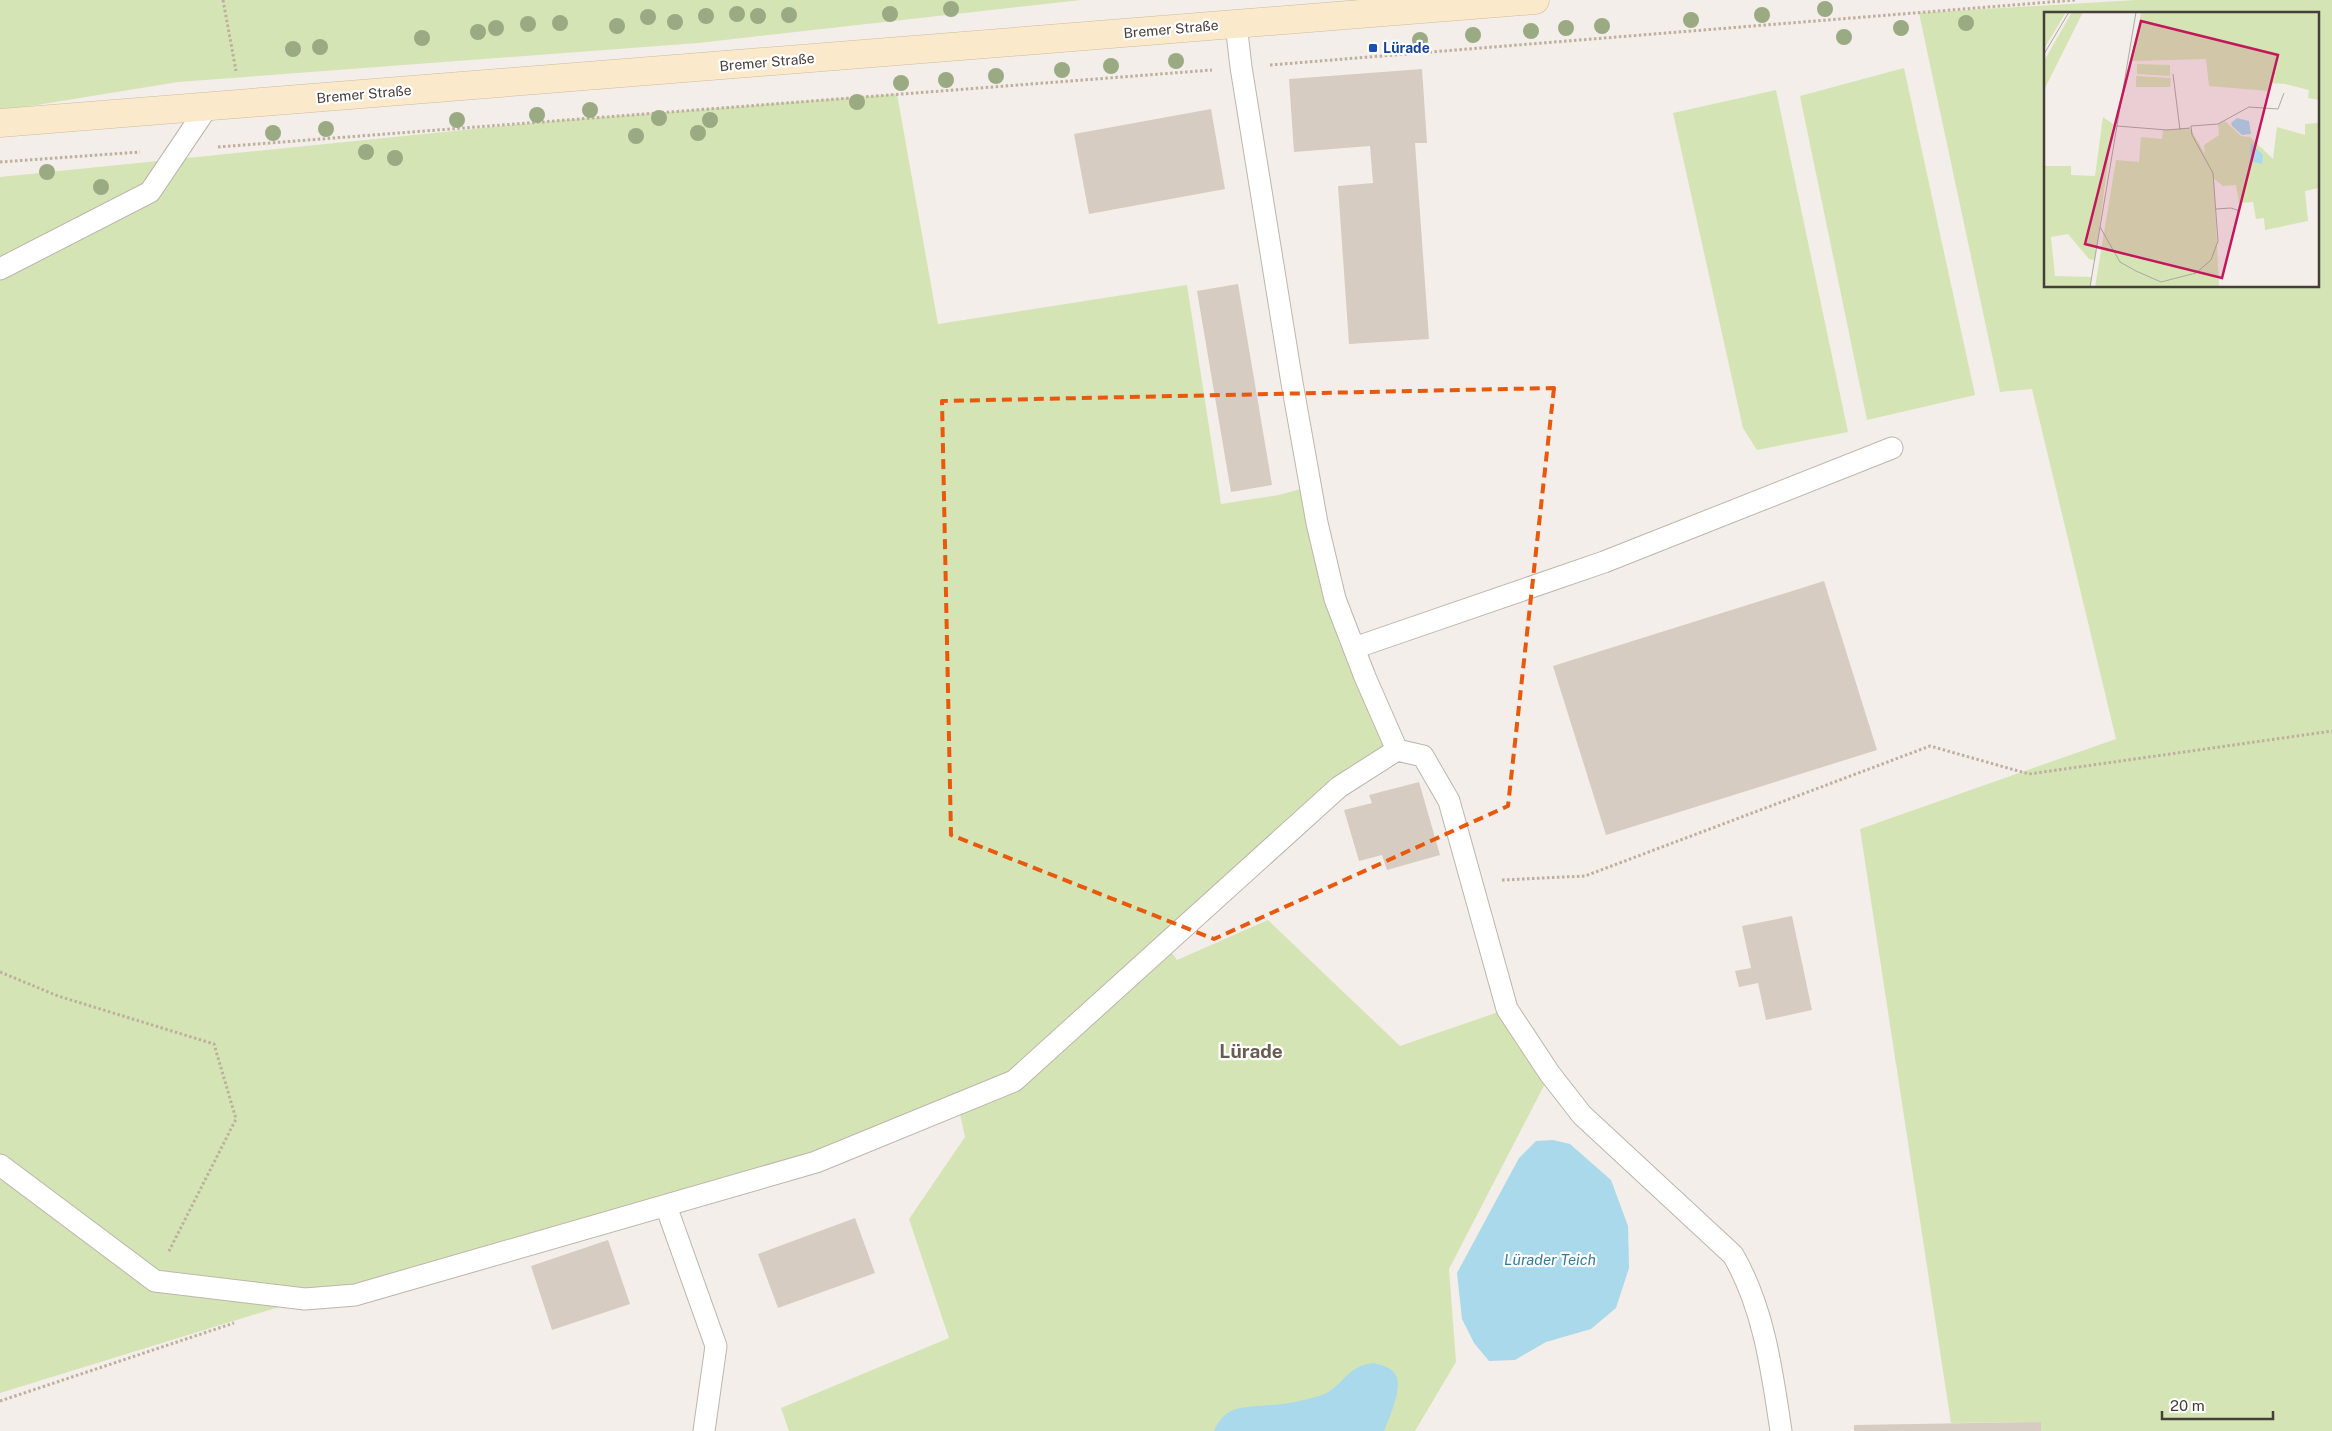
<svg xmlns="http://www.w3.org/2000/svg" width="2332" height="1431" viewBox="0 0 2332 1431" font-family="'Public Sans',sans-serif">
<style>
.green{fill:#d5e4b5;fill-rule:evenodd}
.water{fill:#aad9eb}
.building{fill:#d7ccc2}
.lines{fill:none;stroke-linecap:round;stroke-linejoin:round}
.lane-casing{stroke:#beb5ac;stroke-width:23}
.secondary-casing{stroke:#cfbb9b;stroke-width:29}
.path{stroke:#beaf9e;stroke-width:3;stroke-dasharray:2.5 2.5;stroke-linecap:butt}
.lane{stroke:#fff;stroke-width:21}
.secondary{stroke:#fae9cb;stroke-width:28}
.tree{fill:#9aaa83}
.marked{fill:none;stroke:#e8590c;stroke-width:4;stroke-dasharray:10 6;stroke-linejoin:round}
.transit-dot{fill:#1a4fb4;stroke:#fff;stroke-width:2}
.labels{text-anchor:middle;stroke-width:4.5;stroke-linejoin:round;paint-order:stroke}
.street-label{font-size:14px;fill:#463e38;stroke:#fff}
.transit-label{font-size:14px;font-weight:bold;fill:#164399;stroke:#fff;text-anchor:start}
.water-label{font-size:15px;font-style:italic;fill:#357d9b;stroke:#fff}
.district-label{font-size:19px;font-weight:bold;fill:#685b50;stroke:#fff}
.inset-road{fill:none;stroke:#aea8a2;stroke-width:1}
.view{fill:#c2185b;fill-opacity:0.15;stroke:#c2185b;stroke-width:2.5}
.inset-edge{fill:none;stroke:#463e38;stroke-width:2.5}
</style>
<rect width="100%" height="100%" fill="#f3eee9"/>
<g class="green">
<polygon points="0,0 1081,0 698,43 178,82 0,111"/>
<path d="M2136 0H2332V1431H2041L2040 1422 1951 1423 1860 829 2116 739 2032 389 2000 392 1919 13ZM2046 14H2318V286H2046Z"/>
<polygon points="1904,68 1975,395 1867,420 1800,96"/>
<polygon points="1776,90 1848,432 1757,450 1743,428 1673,113"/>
<polygon points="897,94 938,324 1187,285 1221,504 1279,495 1311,486 1317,523 1397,750 981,1094 1165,944 1177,960 1268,920 1400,1046 1507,1009 1550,1074 1449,1269 1456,1362 1415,1431 789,1431 781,1408 949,1338 909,1219 965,1137 958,1105 816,1162 305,1299 0,1393 0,177 552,121"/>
</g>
<g class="water">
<polygon points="1553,1140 1570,1144 1611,1180 1628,1226 1629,1268 1616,1308 1591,1329 1546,1342 1515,1360 1489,1361 1474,1343 1462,1319 1457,1273 1519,1158 1536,1141"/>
<path d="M1374 1363C1381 1365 1391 1367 1395 1374 1404 1386 1389 1418 1384 1431H1214C1217 1423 1223 1415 1231 1411 1243 1406 1260 1406 1273 1405 1288 1404 1305 1400 1319 1396 1343 1389 1344 1366 1374 1363Z"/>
</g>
<g class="building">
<polygon points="1422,69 1427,143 1415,143 1429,339 1349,344 1338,186 1373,183 1370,146 1294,152 1289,79"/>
<polygon points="1211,109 1225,189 1089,214 1074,134"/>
<polygon points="1238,284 1272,485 1231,492 1197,291"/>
<polygon points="1824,581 1877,750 1606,835 1553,666"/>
<polygon points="1419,782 1440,855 1387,870 1382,855 1359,861 1344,810 1372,803 1369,795"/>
<polygon points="1792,916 1812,1010 1766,1020 1758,983 1739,987 1735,971 1751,968 1742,926"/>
<polygon points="855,1218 875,1273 778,1308 758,1254"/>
<polygon points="608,1240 630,1304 552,1330 531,1266"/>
<polygon points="2041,1422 2041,1431 1854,1431 1854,1425"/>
</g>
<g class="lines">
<defs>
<g id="lane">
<polyline points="1236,24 1241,67 1292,383 1317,523 1335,599 1365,677 1397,750"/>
<polyline points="0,269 150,192 208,106"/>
<polyline points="1354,648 1604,562 1892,448"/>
<path d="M0 1165 155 1281 305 1299 355 1295 816 1162 1014 1081 1339 787 1397 750 1423 756 1449 801 1507 1009 1550 1074 1582 1115 1733 1255C1764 1308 1772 1371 1781 1431"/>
<polyline points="666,1206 716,1346 704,1431"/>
</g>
<polyline id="secondary" points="0,123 1535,0"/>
</defs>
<use href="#lane" class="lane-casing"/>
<use href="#secondary" class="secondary-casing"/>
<g class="path">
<polyline points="223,0 236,71"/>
<polyline points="1270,65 2075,0"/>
<polyline points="218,147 1212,70"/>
<polyline points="0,162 140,152"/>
<polyline points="1502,880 1585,876 1930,746 2029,774 2332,731"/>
<polyline points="0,972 58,996 214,1044 236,1119 168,1253"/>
<polyline points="0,1401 234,1323"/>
</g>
<use href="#lane" class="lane"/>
<use href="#secondary" class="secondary"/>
</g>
<g class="tree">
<circle cx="951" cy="9" r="8"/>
<circle cx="1825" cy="9" r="8"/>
<circle cx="737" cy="14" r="8"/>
<circle cx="890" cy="14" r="8"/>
<circle cx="789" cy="15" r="8"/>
<circle cx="1762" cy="15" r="8"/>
<circle cx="706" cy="16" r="8"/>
<circle cx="758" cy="16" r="8"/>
<circle cx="648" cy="17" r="8"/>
<circle cx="1691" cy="20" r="8"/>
<circle cx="675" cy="22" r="8"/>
<circle cx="560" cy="23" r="8"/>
<circle cx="1966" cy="23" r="8"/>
<circle cx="528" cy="24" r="8"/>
<circle cx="617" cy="26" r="8"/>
<circle cx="1602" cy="26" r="8"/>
<circle cx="496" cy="28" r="8"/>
<circle cx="1566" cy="28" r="8"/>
<circle cx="1901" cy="28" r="8"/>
<circle cx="1531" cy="31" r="8"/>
<circle cx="478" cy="32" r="8"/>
<circle cx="1473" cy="35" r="8"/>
<circle cx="1844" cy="37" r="8"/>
<circle cx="422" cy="38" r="8"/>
<circle cx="1420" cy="40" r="8"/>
<circle cx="320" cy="47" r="8"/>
<circle cx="293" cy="49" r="8"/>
<circle cx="1176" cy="61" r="8"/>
<circle cx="1111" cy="66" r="8"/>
<circle cx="1062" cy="70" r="8"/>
<circle cx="996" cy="76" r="8"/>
<circle cx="946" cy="80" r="8"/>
<circle cx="901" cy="83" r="8"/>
<circle cx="857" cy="102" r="8"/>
<circle cx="590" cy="110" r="8"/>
<circle cx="537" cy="115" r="8"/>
<circle cx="659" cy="118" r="8"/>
<circle cx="457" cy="120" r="8"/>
<circle cx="710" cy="120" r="8"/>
<circle cx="326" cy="129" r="8"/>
<circle cx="273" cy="133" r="8"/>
<circle cx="698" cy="133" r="8"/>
<circle cx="636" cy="136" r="8"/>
<circle cx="366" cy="152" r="8"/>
<circle cx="395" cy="158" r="8"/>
<circle cx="47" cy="172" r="8"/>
<circle cx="101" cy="187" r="8"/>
</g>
<path class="marked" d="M1554 388 1508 806 1214 939 951 835 942 401Z"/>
<rect class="transit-dot" x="1368" y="43" width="10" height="10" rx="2.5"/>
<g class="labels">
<g class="street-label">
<text transform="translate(1171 29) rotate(-5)" y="5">Bremer Straße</text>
<text transform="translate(767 62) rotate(-5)" y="5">Bremer Straße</text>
<text transform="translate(364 94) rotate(-5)" y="5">Bremer Straße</text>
</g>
<g class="transit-label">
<text x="1383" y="53">Lürade</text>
</g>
<g class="water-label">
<text x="1550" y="1265">Lürader Teich</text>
</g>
<g class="district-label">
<text x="1251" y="1058">Lürade</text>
</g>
</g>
<g transform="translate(2044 12)">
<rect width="275" height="275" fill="#f3eee9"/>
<path d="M2 0H22L0 37V2ZM28 0H39L0 78V49ZM97 0H275V88L264 86 265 78 241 72 226 71 224 79 165 74 162 47 88 49ZM93 52 126 53V64L93 62ZM92 64 127 66 126 75H92ZM274 90H275V176L261 179 264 209 221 218 220 206 212 207 209 190 195 191 192 173 179 174 170 167 175 275H51L72 148 95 150 97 125 118 127 119 118 146 116 161 142 160 133 175 123 174 112 181 109 197 124 206 125 229 147 233 115 261 123V112L274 111ZM59 105 69 112 51 248 45 247 24 222 7 225 11 264 48 265 46 275H0V154H27V163L51 164Z" fill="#d5e4b5"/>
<path d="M193 106 205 109 207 122 198 123 188 114 187 111ZM207 131 219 143 218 152 206 149Z" fill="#aad9eb"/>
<path class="inset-road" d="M0 42 25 0M129 62 136 118M73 114 123 118 146 116M172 197 187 196 196 199M56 215 76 250 92 259 117 270 152 261 167 248 174 229 169 161 148 123 147 114 174 112 205 95 234 97 240 81M46 275 92 0"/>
<path class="view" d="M97 9 234 43 178 266 41 232Z"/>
<rect width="275" height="275" class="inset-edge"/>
</g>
<path d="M2162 1411v8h111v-8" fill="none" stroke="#463e38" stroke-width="2.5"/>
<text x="2170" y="1411" font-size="15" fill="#463e38" stroke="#ffffff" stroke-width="4" paint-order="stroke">20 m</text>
</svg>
